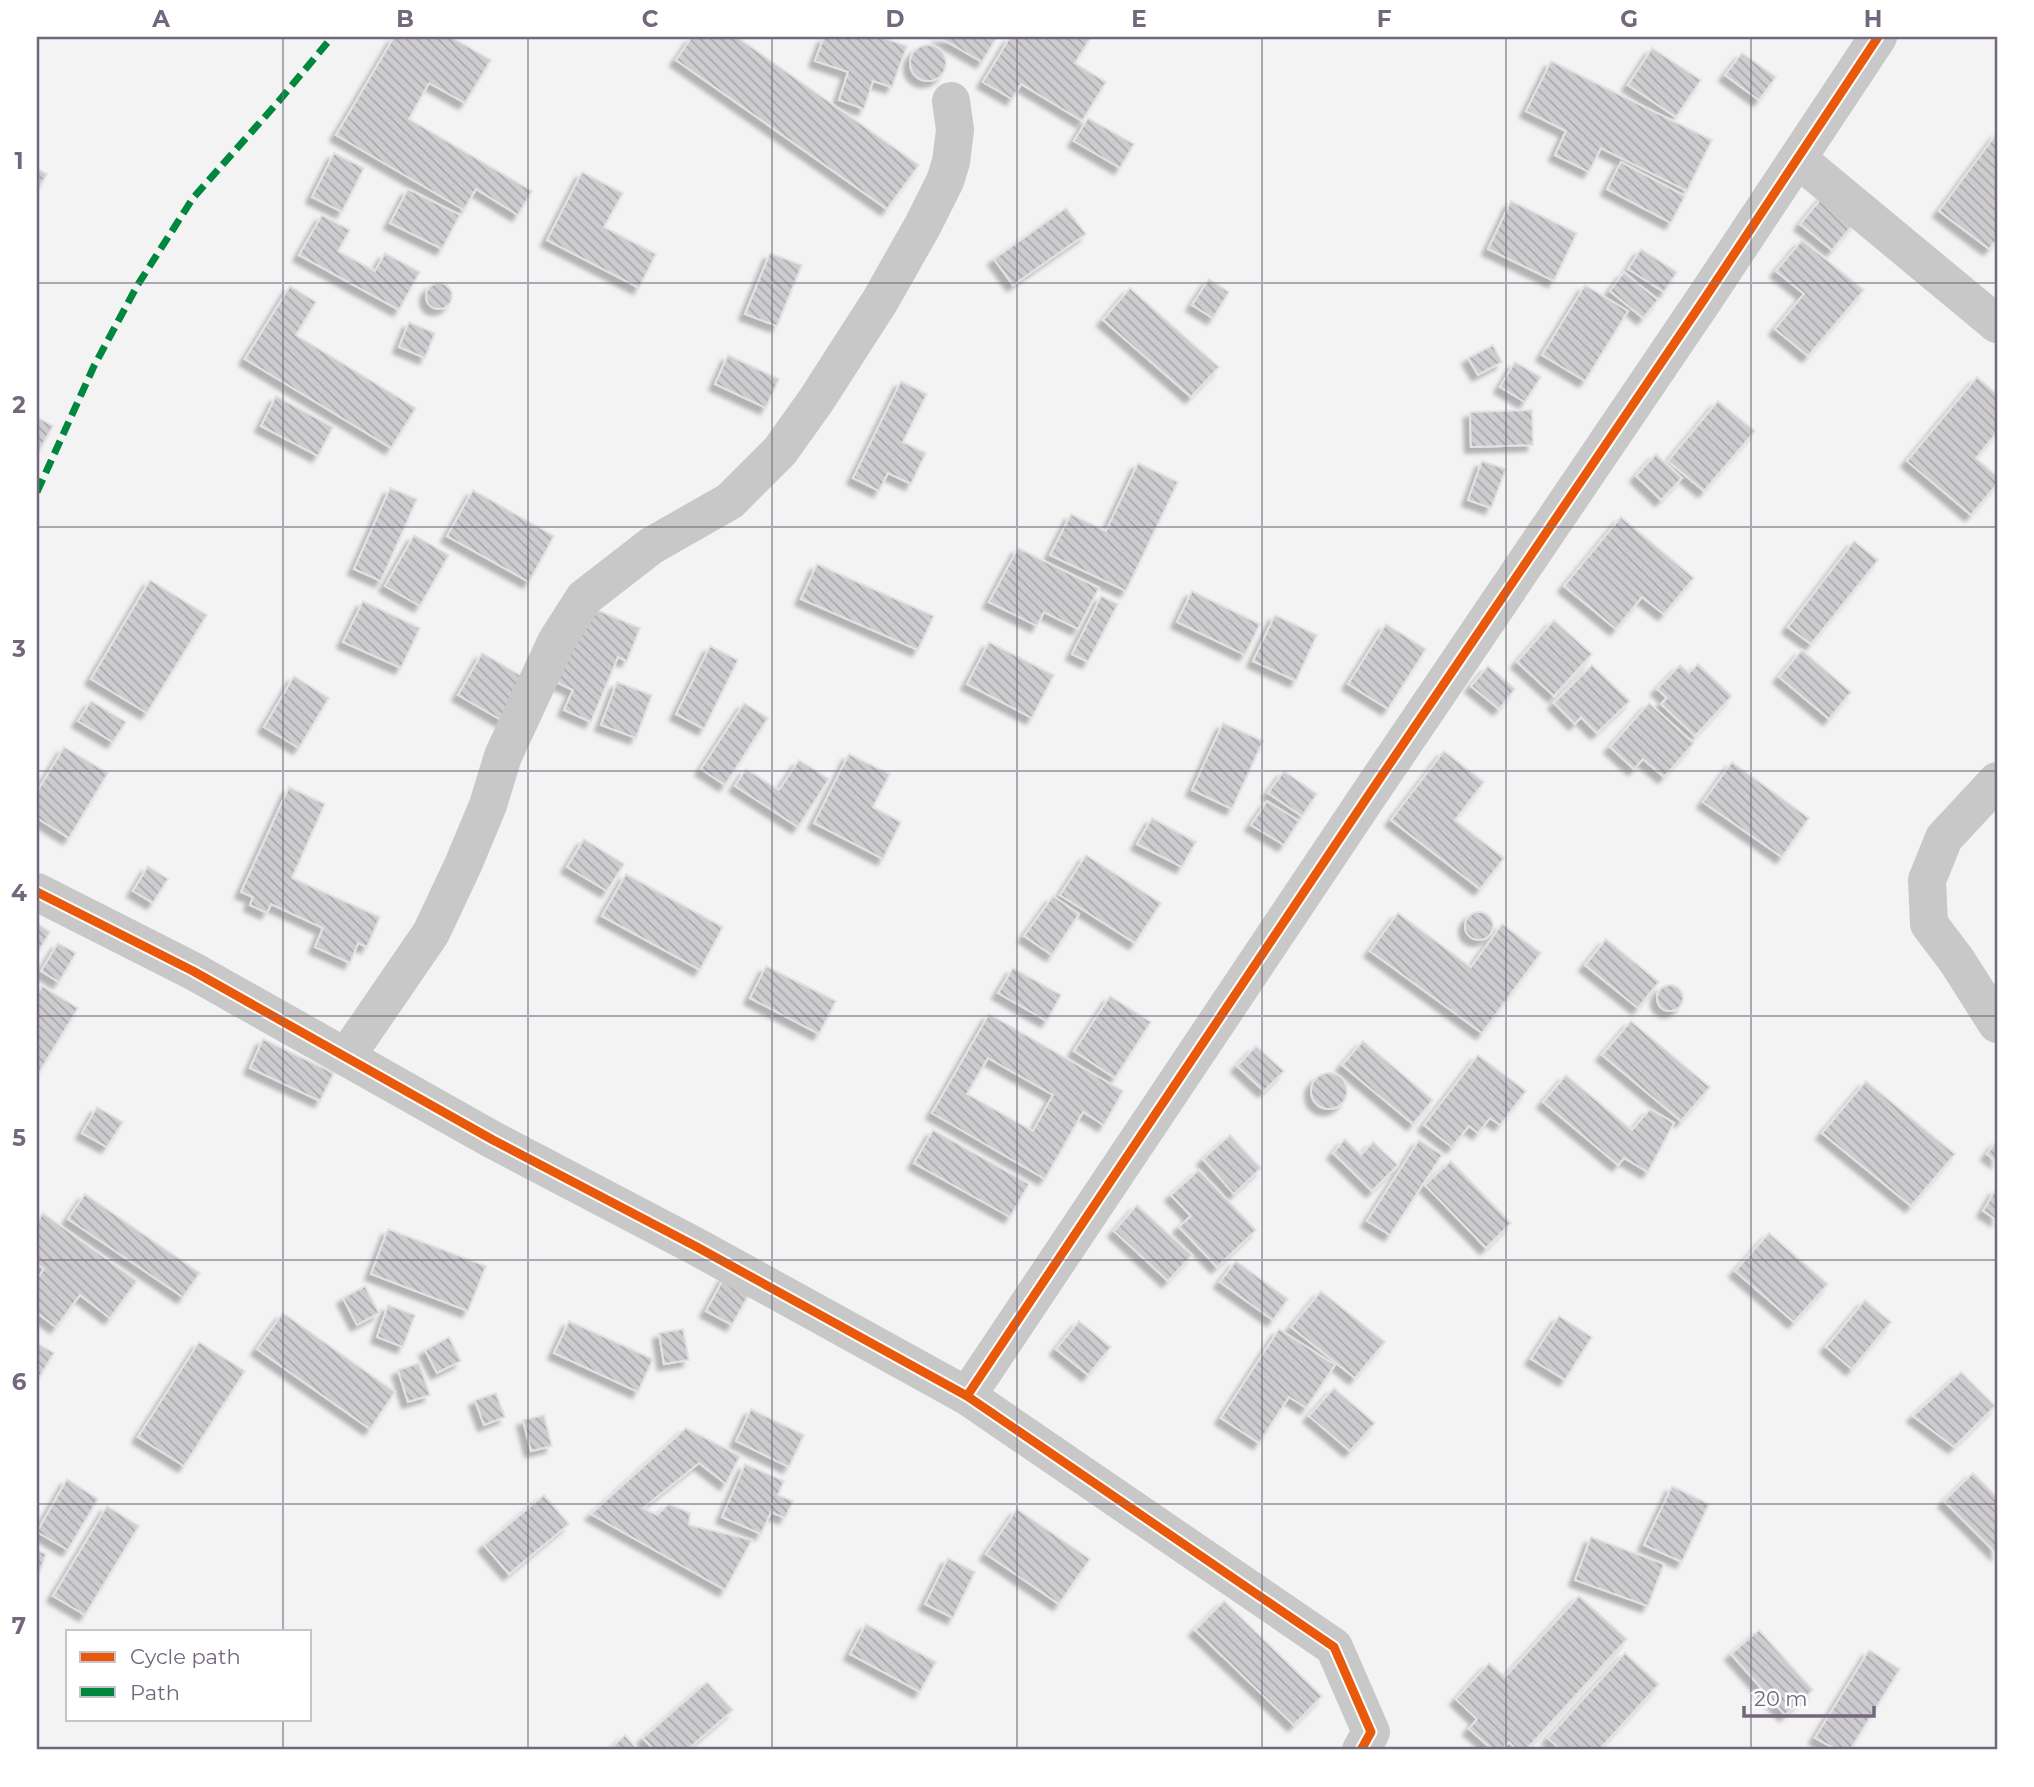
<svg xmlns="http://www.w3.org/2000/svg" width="2034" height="1787" viewBox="0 0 2034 1787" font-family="Montserrat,sans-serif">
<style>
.building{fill:url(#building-back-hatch);stroke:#e2e2e2;stroke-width:2;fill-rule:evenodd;filter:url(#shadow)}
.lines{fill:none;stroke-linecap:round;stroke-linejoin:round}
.minor{stroke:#c8c8c9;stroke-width:38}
.quiet{stroke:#00873e;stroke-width:7;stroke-dasharray:14 7;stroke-linecap:butt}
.cycleway-casing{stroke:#fff;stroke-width:13}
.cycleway{stroke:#e8590c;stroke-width:9}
.grid{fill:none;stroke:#73677e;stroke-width:2;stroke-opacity:0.55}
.neatline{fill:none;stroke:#73677e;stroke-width:2.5}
.grid-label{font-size:23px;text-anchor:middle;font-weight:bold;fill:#73677e}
</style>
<defs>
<pattern id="building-back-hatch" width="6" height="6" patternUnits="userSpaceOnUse" patternTransform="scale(1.75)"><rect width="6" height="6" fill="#cdccce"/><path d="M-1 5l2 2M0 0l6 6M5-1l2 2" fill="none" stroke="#aba9ac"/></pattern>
<filter id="shadow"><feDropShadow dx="-6" dy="6" stdDeviation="2" flood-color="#0004"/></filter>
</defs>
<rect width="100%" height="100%" fill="#f2f3f2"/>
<g class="building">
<polygon points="394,37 451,37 491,60 465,103 429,83 409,119 532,191 518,215 476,189 464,210 336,135"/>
<polygon points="692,37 737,37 919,165 887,209 676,60"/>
<polygon points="824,37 881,37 907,46 892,87 873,81 864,109 839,100 848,72 815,61"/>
<polygon points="939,37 997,37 982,62"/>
<polygon points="1010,37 1091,37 1075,63 1106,82 1082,121 1021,84 1012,99 983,82"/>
<circle cx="928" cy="63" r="18"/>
<polygon points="1652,48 1701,80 1676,117 1628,85"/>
<polygon points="1742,53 1776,77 1759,100 1725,75"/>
<polygon points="1551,61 1712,140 1687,191 1601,148 1589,172 1555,155 1566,131 1526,111"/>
<polygon points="1088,118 1134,144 1120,168 1074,141"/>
<polygon points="1997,133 1997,240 1989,249 1939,211"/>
<polygon points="334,153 364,168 342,212 312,197"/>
<polygon points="1621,162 1685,196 1671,223 1607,189"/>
<polygon points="37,168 47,174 37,192"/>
<polygon points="582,172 623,193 604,227 656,254 639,288 547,240"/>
<polygon points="408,189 460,215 442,249 390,223"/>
<polygon points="1825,194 1857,220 1832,250 1800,224"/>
<polygon points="1511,201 1577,233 1554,281 1488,249"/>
<polygon points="1066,208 1086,234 1013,285 994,259"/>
<polygon points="322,215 350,230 338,251 375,271 385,253 420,272 399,310 299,255"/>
<polygon points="1802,240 1864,290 1808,356 1775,329 1804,294 1776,271"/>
<polygon points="1641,249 1677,272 1664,292 1628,269"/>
<polygon points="770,253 802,265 777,326 745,314"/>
<polygon points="1624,272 1658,300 1643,318 1610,291"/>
<polygon points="1209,279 1229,292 1213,318 1192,305"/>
<circle cx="439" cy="296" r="13"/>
<polygon points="1585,285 1628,311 1585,381 1542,355"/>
<polygon points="290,286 316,302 296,335 416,408 391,448 245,359"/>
<polygon points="1130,288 1219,367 1191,397 1103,320"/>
<polygon points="409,322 435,333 425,358 399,347"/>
<polygon points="1493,345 1502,362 1478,375 1468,358"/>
<polygon points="728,355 779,379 766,408 715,384"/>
<polygon points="1515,362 1541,377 1525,402 1500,387"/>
<polygon points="1977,377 1997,394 1997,432 1976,458 1997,476 1997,484 1971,515 1907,461"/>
<polygon points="901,381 927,394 903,442 926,453 911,484 888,473 879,491 853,478"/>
<polygon points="276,396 333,427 318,456 261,426"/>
<polygon points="1718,401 1755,431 1704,491 1668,461"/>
<polygon points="1532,410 1533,445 1471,447 1470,412"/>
<polygon points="37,417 53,426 37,455"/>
<polygon points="1656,454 1682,478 1661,500 1636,476"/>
<polygon points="1482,461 1506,469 1491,508 1468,500"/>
<polygon points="1138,463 1178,482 1126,591 1050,555 1071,514 1106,531"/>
<polygon points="390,488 417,499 381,581 354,569"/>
<polygon points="473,490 554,536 529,582 447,536"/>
<polygon points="1621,517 1694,578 1664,614 1642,597 1616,629 1564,586"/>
<polygon points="414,535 449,555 420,606 385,586"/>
<polygon points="1854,541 1878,560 1811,644 1788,627"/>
<polygon points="1018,548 1099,588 1078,629 1044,612 1037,626 989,602"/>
<polygon points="817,564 934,616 918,650 801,599"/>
<polygon points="150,580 207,615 147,713 91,679"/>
<polygon points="1192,591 1260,624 1245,655 1177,622"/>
<polygon points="1101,596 1118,604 1088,662 1072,654"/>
<polygon points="363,601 420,628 401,668 343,642"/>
<polygon points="588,606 640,628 627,661 618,657 591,722 564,710 573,690 556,682"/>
<polygon points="1275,615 1317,635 1296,681 1253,661"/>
<polygon points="1554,620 1592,654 1554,696 1517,662"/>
<polygon points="1386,624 1426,649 1388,709 1348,684"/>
<polygon points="989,642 1054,675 1032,718 967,684"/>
<polygon points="710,646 738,660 704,729 676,714"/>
<polygon points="1802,650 1851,692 1829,719 1779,677"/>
<polygon points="482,653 527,679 503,721 458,695"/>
<polygon points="1698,664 1732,696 1695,736 1661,704 1667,698 1657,689 1680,665 1689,673"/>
<polygon points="1592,665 1630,701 1597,733 1581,717 1575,724 1554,703"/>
<polygon points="1488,666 1515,689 1499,709 1471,686"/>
<polygon points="294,676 329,698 299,748 264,727"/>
<polygon points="617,682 652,695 636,738 601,725"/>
<polygon points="91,701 126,722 113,742 78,721"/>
<polygon points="744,703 768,718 725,785 701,769"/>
<polygon points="1649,703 1694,743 1664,777 1643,759 1634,769 1610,747"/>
<polygon points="1223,723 1263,741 1232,809 1192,790"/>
<polygon points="64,747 108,773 69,838 37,818 37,792"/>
<polygon points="1444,751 1484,782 1455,820 1504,858 1480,889 1391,820"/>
<polygon points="849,754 890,774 873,807 901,822 883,859 814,823"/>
<polygon points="799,760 829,779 798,827 735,786 746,769 779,790"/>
<polygon points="1732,762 1809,818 1782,857 1703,802"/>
<polygon points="1284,771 1317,794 1302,816 1268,793"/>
<polygon points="289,787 325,804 292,878 380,917 367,947 358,943 350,963 315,947 323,928 271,904 267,913 250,905 253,897 241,892"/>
<polygon points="1267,801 1299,821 1284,845 1251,825"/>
<polygon points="1152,818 1196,842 1182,867 1137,844"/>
<polygon points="584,839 624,864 607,891 567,867"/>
<polygon points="1086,855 1161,903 1135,943 1060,895"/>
<polygon points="148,866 168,879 153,903 133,891"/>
<polygon points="626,874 723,927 700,970 602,916"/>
<polygon points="1053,896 1079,914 1052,955 1024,936"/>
<circle cx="1479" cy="926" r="14"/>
<polygon points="1398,913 1471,967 1502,924 1541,953 1482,1033 1370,951"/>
<polygon points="37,923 50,932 37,954"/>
<polygon points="1606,939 1659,982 1638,1008 1585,965"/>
<polygon points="58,943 76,953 59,982 41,971"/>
<polygon points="766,966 836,1001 819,1034 750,998"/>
<polygon points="1013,968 1061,995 1047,1021 998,993"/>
<circle cx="1670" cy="998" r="13"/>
<polygon points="42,986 78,1008 40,1071 37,1069 37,995"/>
<polygon points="1110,996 1151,1022 1115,1078 1074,1051"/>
<path d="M989 1014 1123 1091 1104 1125 1083 1112 1045 1179 932 1113ZM988 1058 1053 1095 1033 1131 967 1094Z"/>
<polygon points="1631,1021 1710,1087 1681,1121 1602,1055"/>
<polygon points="263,1039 334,1073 320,1101 250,1068"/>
<polygon points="1363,1041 1433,1100 1413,1124 1342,1065"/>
<polygon points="1256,1046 1284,1071 1264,1091 1237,1066"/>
<polygon points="1478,1055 1526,1091 1500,1125 1490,1118 1478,1133 1469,1126 1452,1147 1424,1125"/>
<circle cx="1329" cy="1091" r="18"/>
<polygon points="1566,1075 1632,1130 1650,1109 1674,1123 1648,1172 1624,1158 1618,1165 1543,1102"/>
<polygon points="1866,1081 1955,1154 1911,1206 1822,1133"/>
<polygon points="97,1107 123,1122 107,1147 82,1133"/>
<polygon points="933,1130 1029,1184 1010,1217 914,1163"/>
<polygon points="1230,1135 1261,1168 1234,1194 1203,1159"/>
<polygon points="1345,1139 1361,1155 1373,1142 1398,1165 1372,1191 1333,1153"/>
<polygon points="1419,1140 1442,1155 1390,1235 1367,1221"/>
<polygon points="1997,1141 1997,1162 1987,1154"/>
<polygon points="1451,1161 1511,1223 1486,1248 1425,1185"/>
<polygon points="1199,1170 1256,1230 1217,1267 1179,1227 1191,1216 1171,1195"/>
<polygon points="1996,1189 1997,1189 1997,1220 1983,1211"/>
<polygon points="85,1194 200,1273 183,1297 68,1219"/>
<polygon points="1137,1205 1192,1255 1168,1281 1114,1231"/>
<polygon points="43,1213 137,1281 110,1318 80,1295 56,1327 37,1313 37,1279 44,1269 37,1264 37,1222"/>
<polygon points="388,1229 486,1266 468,1311 371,1274"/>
<polygon points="1769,1233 1828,1284 1794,1322 1735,1271"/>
<polygon points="1236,1261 1288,1299 1273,1320 1220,1282"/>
<polygon points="725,1276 751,1291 732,1325 706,1311"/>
<polygon points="365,1286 379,1313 357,1325 343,1298"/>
<polygon points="1321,1291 1385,1342 1355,1378 1291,1327"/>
<polygon points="1865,1300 1891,1322 1852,1369 1826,1347"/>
<polygon points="388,1305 415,1315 403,1347 377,1337"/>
<polygon points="283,1313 395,1392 370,1429 257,1349"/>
<polygon points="1559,1316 1592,1337 1565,1380 1531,1359"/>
<polygon points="569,1321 653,1359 638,1392 554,1353"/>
<polygon points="1079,1321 1111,1347 1088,1375 1056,1349"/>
<polygon points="683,1329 689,1360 664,1364 659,1333"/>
<polygon points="1279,1329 1335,1365 1306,1408 1289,1397 1259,1443 1221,1418"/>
<polygon points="449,1337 461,1361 437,1373 425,1350"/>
<polygon points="199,1342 245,1371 184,1466 138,1437"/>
<polygon points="37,1343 54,1353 37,1381"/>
<polygon points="419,1363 430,1395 408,1402 398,1370"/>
<polygon points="1961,1372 1995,1406 1954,1447 1913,1416"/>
<polygon points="1334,1388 1375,1423 1350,1451 1309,1416"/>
<polygon points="496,1393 505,1417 484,1425 475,1400"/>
<polygon points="751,1409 804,1435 789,1467 736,1441"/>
<polygon points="544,1415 552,1446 531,1451 523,1420"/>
<polygon points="686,1428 740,1456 726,1484 699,1463 643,1508 657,1515 669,1504 690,1513 689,1525 752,1540 725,1590 591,1514"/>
<polygon points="745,1464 784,1481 778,1495 793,1501 785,1518 771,1512 761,1534 722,1517"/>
<polygon points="1973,1473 1997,1497 1997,1554 1944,1501"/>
<polygon points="67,1479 98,1499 68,1550 37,1532"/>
<polygon points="1672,1486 1709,1504 1682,1562 1644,1545"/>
<polygon points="544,1495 569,1524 509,1574 484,1545"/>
<polygon points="107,1506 139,1526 85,1615 53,1596"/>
<polygon points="1017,1509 1090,1559 1059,1604 986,1554"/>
<polygon points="1591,1537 1664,1564 1648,1606 1575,1580"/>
<polygon points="37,1550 46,1554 37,1580"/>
<polygon points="948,1558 975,1572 953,1618 925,1604"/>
<polygon points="1579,1596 1627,1639 1526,1750 1517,1750 1509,1742 1501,1750 1493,1750 1469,1729 1477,1719 1456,1699 1489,1663 1505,1677"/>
<polygon points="1224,1601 1322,1696 1294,1725 1195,1630"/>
<polygon points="866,1624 936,1662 920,1692 850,1654"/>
<polygon points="1759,1630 1813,1690 1785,1715 1731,1654"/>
<polygon points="1869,1650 1900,1669 1850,1750 1837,1750 1815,1738"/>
<polygon points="1625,1653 1659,1684 1599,1750 1561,1750 1548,1738"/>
<polygon points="707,1682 733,1710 687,1750 654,1750 643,1738"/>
<polygon points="625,1735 638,1750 609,1750"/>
</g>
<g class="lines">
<g class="minor">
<polyline points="1798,159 1997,324"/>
<polyline points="1997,781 1944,838 1927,880 1929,924 1957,961 1997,1024"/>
<polyline points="37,892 193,971 493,1140 697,1247 967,1396 1334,1647 1371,1732 1361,1750"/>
<polyline points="346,1057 431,933 463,865 488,805 503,756 556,642 584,598 651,546 730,501 780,451 817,399 880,301 923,225 945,181 951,162 955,130 951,101"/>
<polyline points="967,1396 1370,793 1705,298 1878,37"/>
</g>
<polyline class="quiet" points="37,492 94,366 137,286 193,198 278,102 332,37"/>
<defs>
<g id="cycleway">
<polyline points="37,892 193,971 493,1140 697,1247 967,1396 1334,1647 1371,1732 1361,1750"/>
<polyline points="967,1396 1370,793 1705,298 1878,37"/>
</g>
</defs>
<use href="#cycleway" class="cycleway-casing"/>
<use href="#cycleway" class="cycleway"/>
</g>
<path class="grid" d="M283 37V1631M528 37V1750M772 37V1750M1017 37V1750M1262 37V1750M1506 37V1750M1751 37V1750M37 283H1997M37 527H1997M37 771H1997M37 1016H1997M37 1260H1997M37 1504H1997M283 1719V1750"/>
<rect width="2034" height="1787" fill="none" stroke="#ffffff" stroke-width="77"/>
<rect x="66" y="1630" width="245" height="91" fill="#ffffff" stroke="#c7c2cb" stroke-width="2"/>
<rect x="80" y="1652" width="35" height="10" fill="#e8590c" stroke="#c7c2cb" stroke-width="2"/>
<text x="130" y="1664" font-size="21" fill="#73677e">Cycle path</text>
<rect x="80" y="1687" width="35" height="10" fill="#00873e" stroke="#c7c2cb" stroke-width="2"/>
<text x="130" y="1700" font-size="21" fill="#73677e">Path</text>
<path d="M1744 1706v10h130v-10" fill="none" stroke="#73677e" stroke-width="3.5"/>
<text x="1754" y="1706" font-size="21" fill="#73677e" stroke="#ffffff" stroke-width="5" paint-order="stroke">20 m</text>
<rect x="38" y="38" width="1958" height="1710" class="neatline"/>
<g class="grid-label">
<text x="161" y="27">A</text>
<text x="405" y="27">B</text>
<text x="650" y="27">C</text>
<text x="895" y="27">D</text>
<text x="1139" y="27">E</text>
<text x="1384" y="27">F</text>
<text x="1629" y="27">G</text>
<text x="1873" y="27">H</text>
<text x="19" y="169">1</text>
<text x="19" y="413">2</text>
<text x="19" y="657">3</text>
<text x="19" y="901">4</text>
<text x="19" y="1146">5</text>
<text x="19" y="1390">6</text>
<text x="19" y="1634">7</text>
</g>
</svg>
